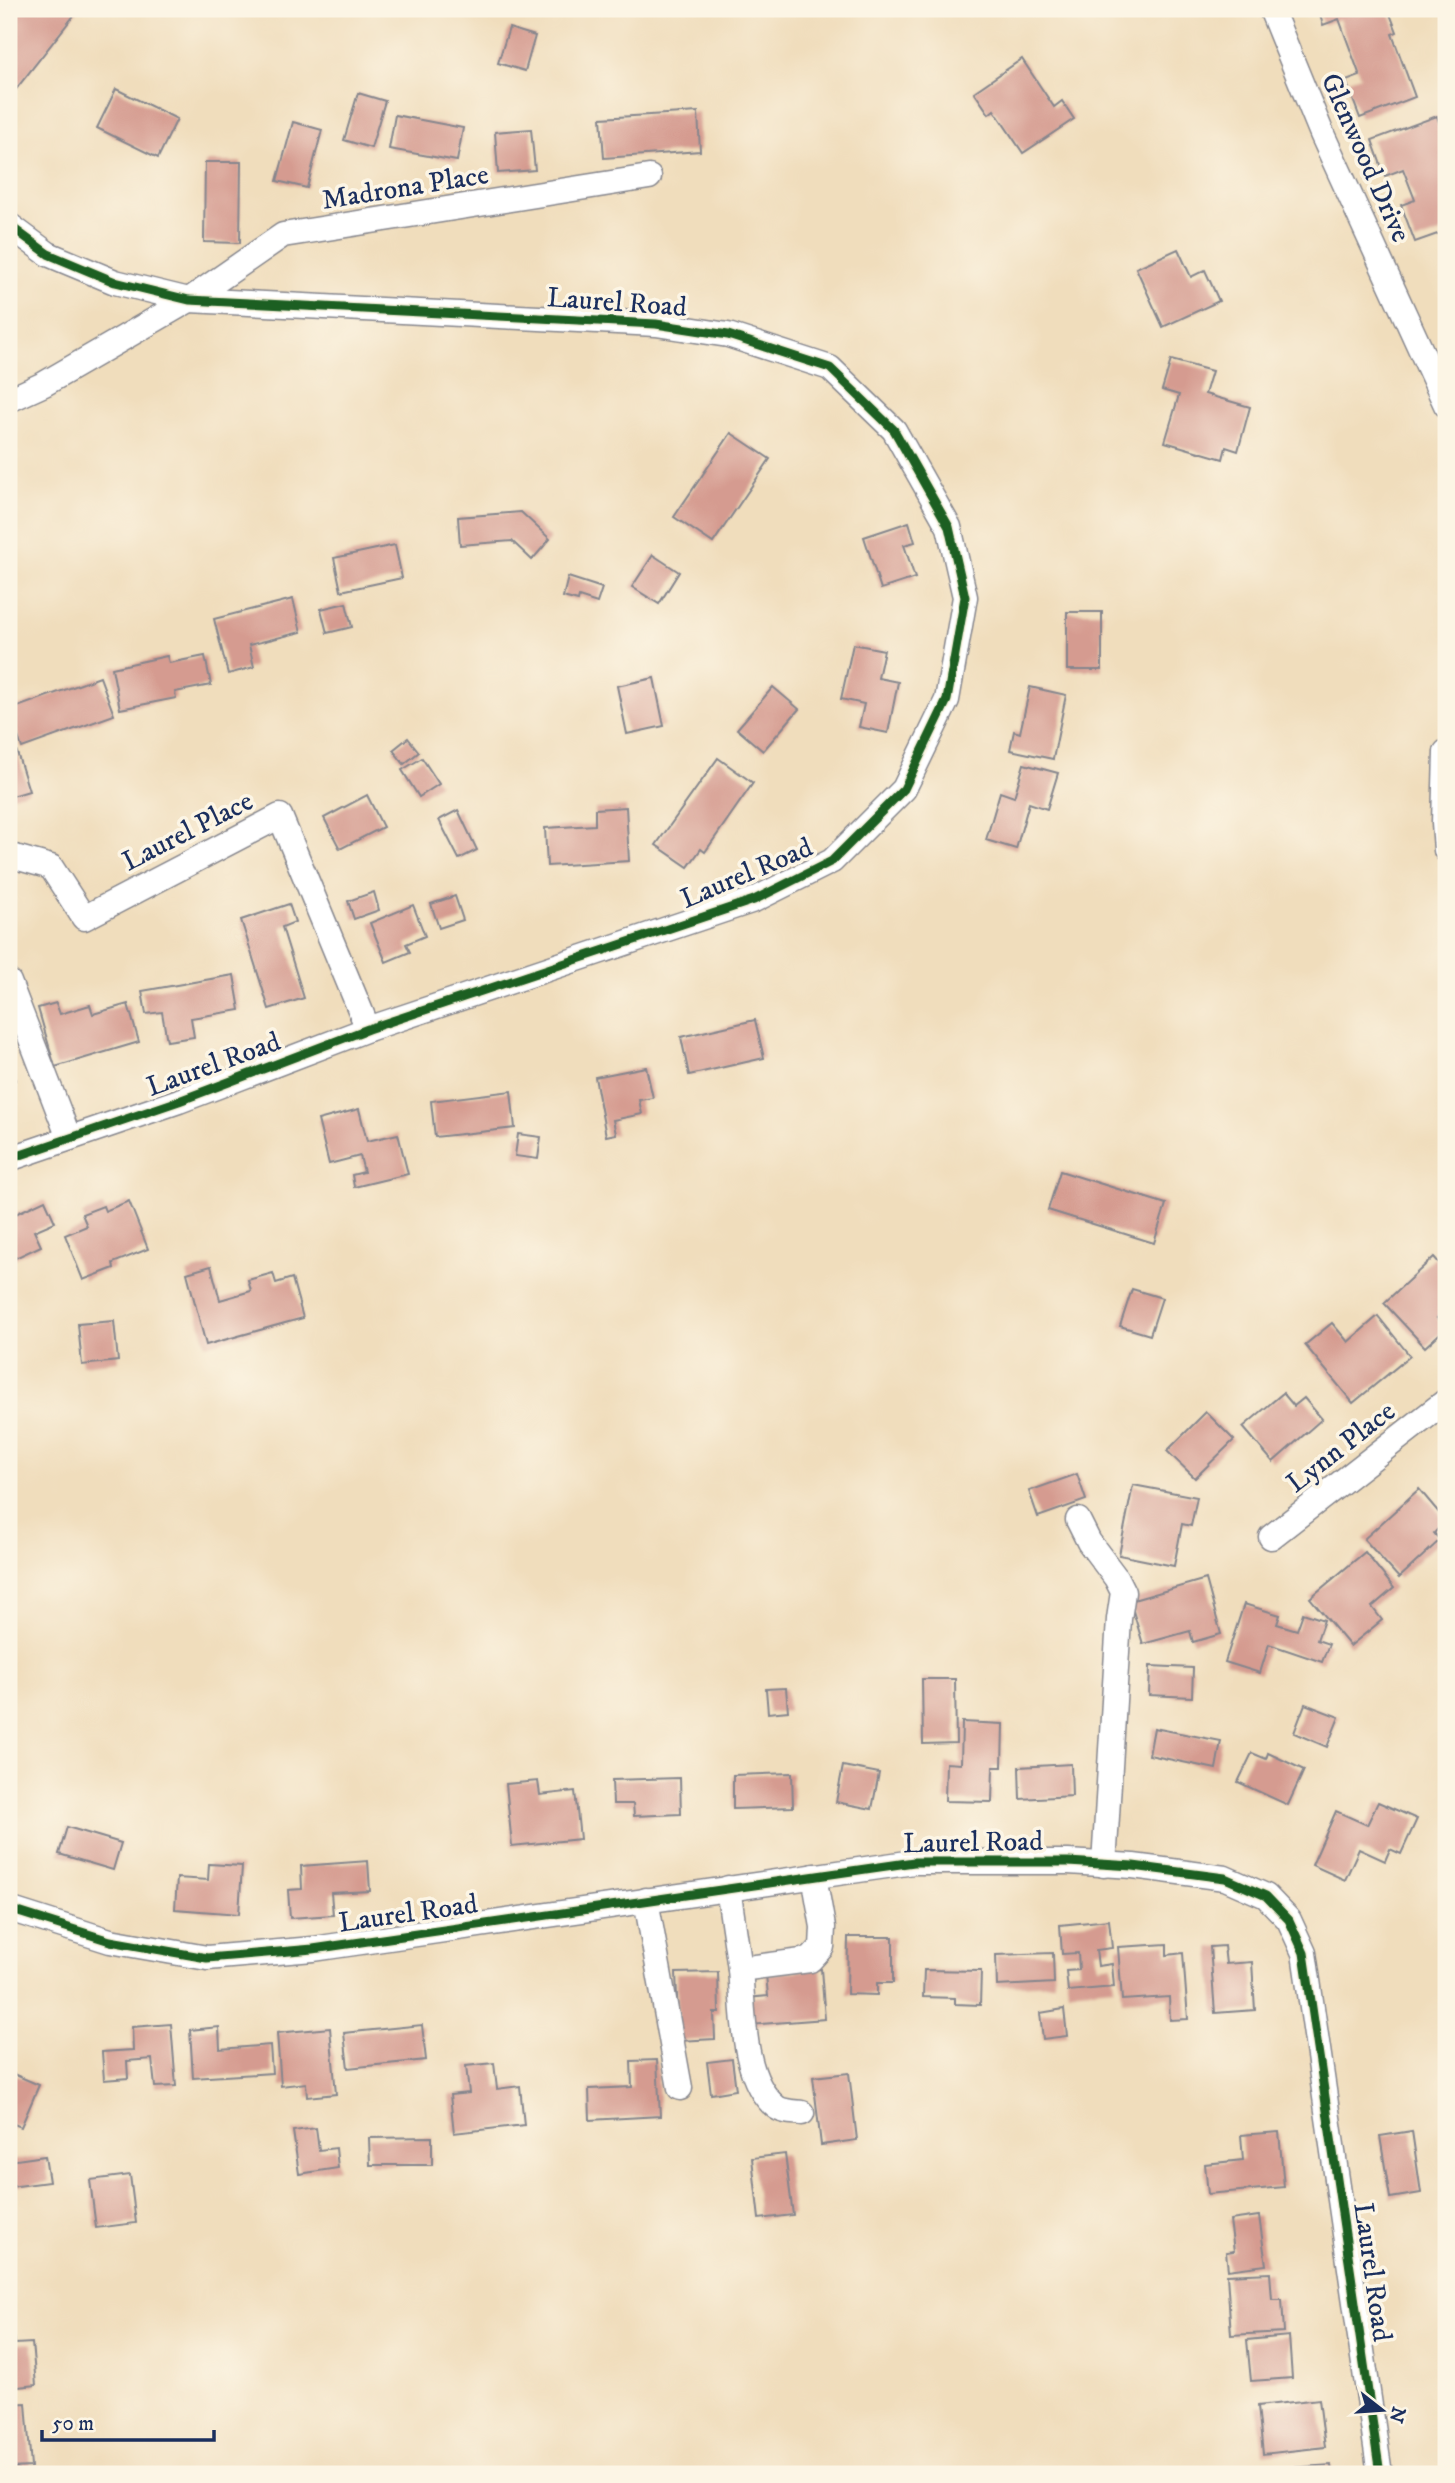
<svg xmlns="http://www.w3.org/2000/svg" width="1455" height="2483" viewBox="0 0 1455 2483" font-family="'IM FELL DW Pica',serif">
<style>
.building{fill:#d59b90}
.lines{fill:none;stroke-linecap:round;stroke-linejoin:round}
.minor-casing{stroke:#86868d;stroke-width:27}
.minor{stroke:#fff;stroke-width:24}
.cycleway-casing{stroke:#fcf5e5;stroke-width:13}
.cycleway{stroke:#1b5e20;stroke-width:9}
.labels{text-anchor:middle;stroke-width:7;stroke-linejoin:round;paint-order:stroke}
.street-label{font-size:28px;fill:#1b2f5e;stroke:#fcf5e5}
</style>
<rect width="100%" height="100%" fill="#fcf5e5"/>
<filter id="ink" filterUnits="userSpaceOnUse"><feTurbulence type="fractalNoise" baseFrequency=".0143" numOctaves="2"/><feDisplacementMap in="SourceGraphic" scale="14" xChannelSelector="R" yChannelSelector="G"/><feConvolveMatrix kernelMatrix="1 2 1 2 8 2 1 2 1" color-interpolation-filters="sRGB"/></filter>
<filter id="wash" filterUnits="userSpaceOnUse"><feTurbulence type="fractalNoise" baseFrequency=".00686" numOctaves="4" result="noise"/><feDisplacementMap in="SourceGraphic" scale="28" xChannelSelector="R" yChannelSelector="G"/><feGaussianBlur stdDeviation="1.57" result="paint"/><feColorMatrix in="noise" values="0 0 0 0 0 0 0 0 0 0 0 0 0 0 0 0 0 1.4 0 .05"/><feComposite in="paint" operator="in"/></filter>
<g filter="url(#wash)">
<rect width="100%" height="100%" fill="#f0ddbc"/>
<g id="blocks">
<g class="building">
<polygon points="18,9 79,9 9,98 9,21"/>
<polygon points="1318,9 1388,9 1397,32 1392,34 1415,97 1360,118 1346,81 1360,76 1339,19 1323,25"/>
<polygon points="509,28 535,36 525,71 498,63"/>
<polygon points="1022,59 1054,107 1062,101 1074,119 1023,153 994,110 989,114 974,92"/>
<polygon points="116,89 177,119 158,158 97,128"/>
<polygon points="358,93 385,101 371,148 344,140"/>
<polygon points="698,112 700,151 604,158 601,118"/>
<polygon points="395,115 463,128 457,161 389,149"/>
<polygon points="1437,116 1446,142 1446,231 1415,242 1401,205 1415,200 1403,169 1385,176 1372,140"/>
<polygon points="293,122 322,130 307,188 277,181"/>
<polygon points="531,129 535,170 498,173 495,132"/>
<polygon points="205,162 241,162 240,243 204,242"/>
<polygon points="1178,249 1191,277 1205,270 1219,301 1163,327 1136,268"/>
<polygon points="1171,360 1212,371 1205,394 1250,407 1238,451 1226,447 1223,459 1165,442 1179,395 1162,390"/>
<polygon points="731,433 770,459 713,543 674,517"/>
<polygon points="521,512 550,539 532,560 512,541 460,545 458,517"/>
<polygon points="909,522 915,542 904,545 915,578 881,589 864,537"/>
<polygon points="395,545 402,578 341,591 334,558"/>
<polygon points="653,555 679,572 659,604 632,587"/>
<polygon points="568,577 602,588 597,603 579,597 578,601 563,597"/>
<polygon points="293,599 301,632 249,645 254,667 228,674 214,619"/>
<polygon points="346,603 352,627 327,633 321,609"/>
<rect x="1067" y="612" width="35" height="58"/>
<polygon points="853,644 884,650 878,678 898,682 888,733 859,727 864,704 841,699"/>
<polygon points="167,656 169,663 205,656 211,685 175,692 176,698 120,709 112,668"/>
<polygon points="100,677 114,715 22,748 9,710"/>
<polygon points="654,678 664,726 627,734 617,686"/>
<polygon points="773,687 799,709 763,751 737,729"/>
<polygon points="1030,687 1066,695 1053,759 1010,750 1014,731 1020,733"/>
<polygon points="408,738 419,752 404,764 393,750"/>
<polygon points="15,746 29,791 9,797 9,748"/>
<polygon points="422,758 439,784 419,797 402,770"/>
<polygon points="718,758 753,783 705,852 701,849 688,867 656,845"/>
<polygon points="1024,764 1058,773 1047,809 1029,803 1016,849 986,840 1000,792 1014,797"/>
<polygon points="367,795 383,827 340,849 324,818"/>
<polygon points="626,807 629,861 547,866 545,828 595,825 595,809"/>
<polygon points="458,810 477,850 459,859 439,820"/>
<polygon points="374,892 379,910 354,919 348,901"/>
<polygon points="455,896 463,920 439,928 431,904"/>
<polygon points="289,904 295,922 282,927 304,998 269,1009 241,920"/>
<polygon points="413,905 425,936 406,944 410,952 386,962 370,923"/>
<polygon points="234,975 240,1010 191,1018 194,1037 167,1041 162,1012 146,1014 142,991"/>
<polygon points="56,1003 60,1014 90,1005 93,1014 128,1004 139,1042 55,1067 38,1008"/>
<polygon points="755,1020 764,1058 689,1075 681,1037"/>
<polygon points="9,1051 15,1080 9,1082"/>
<polygon points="646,1067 653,1098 639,1100 642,1114 613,1120 616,1134 606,1136 595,1077"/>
<polygon points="511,1091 515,1128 435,1137 431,1101"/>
<polygon points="359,1109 367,1141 398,1134 408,1174 354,1187 352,1175 364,1172 360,1156 329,1164 318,1120"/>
<polygon points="518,1134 541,1137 538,1159 515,1156"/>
<polygon points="1060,1171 1166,1204 1154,1243 1048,1210"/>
<polygon points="45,1200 55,1222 34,1231 41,1246 9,1261 9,1217"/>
<polygon points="129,1201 148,1249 113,1263 114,1268 83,1280 65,1235 87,1226 82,1214 103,1206 105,1211"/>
<polygon points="1434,1257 1446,1271 1446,1309 1437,1318 1446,1328 1425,1347 1384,1303"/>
<polygon points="211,1266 220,1300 251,1291 248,1280 273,1273 276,1283 292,1278 303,1318 206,1345 187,1273"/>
<polygon points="1132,1289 1162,1298 1150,1335 1120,1326"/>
<polygon points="1378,1316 1410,1356 1353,1403 1305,1345 1332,1323 1348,1342"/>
<polygon points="114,1321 118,1361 82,1365 78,1324"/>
<polygon points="1283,1393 1294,1406 1304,1398 1322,1419 1273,1462 1243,1427"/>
<polygon points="1206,1412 1234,1440 1195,1478 1167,1451"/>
<polygon points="1077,1474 1086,1500 1038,1517 1029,1491"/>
<polygon points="1133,1485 1197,1497 1191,1526 1182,1524 1174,1566 1119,1555"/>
<polygon points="1419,1489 1446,1521 1434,1533 1440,1540 1399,1578 1364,1539"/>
<polygon points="1365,1552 1394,1588 1372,1607 1382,1620 1350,1646 1310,1598"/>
<polygon points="1206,1579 1221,1634 1193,1642 1190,1631 1143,1644 1130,1601"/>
<polygon points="1244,1604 1280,1615 1277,1624 1297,1630 1303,1613 1324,1620 1317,1640 1329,1644 1322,1662 1269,1644 1260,1673 1225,1662"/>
<polygon points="1150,1666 1193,1668 1192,1697 1149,1695"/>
<polygon points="922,1679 955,1679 956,1743 923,1744"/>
<polygon points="786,1688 788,1711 768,1713 766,1689"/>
<polygon points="1305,1704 1339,1717 1327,1747 1294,1733"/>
<polygon points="962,1722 1003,1724 1002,1767 993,1767 992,1802 945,1801 946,1763 961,1764"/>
<polygon points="1154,1728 1221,1741 1216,1769 1149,1755"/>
<polygon points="1252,1753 1266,1759 1268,1753 1304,1770 1288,1805 1238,1782"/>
<polygon points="1071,1764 1072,1796 1020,1799 1019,1767"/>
<polygon points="843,1766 879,1773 872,1809 836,1802"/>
<polygon points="792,1773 793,1807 733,1809 733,1775"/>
<polygon points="680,1778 681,1814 634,1816 633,1804 613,1804 612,1780"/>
<polygon points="538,1781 540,1795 575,1791 580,1839 512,1846 506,1784"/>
<polygon points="1378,1802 1417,1819 1401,1854 1390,1849 1385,1861 1359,1849 1345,1880 1312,1865 1336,1811 1367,1825"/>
<polygon points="67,1827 121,1843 113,1870 59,1854"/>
<polygon points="368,1861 370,1891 331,1893 333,1915 290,1918 288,1890 302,1889 301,1866"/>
<polygon points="209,1864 242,1866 239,1914 175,1909 177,1878 208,1880"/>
<polygon points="1109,1920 1112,1948 1096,1950 1098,1966 1112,1964 1114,1987 1068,1991 1066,1971 1079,1970 1078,1953 1062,1954 1060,1925"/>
<polygon points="848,1937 893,1937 893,1983 877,1983 877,1995 847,1994"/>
<polygon points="1167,1944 1167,1955 1183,1953 1188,2019 1170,2020 1169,1997 1122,2000 1118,1947"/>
<polygon points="1224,1946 1226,1964 1252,1962 1255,2010 1215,2013 1210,1947"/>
<polygon points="1053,1953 1054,1983 997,1986 996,1955"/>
<polygon points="821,1969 825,2019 749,2025 747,1998 768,1996 766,1974"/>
<polygon points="924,1970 981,1971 980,2005 955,2004 955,1998 923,1997"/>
<polygon points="718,1972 719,2013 714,2013 715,2039 679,2041 676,1973"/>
<polygon points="1064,2009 1067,2036 1043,2039 1040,2013"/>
<polygon points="171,2024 176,2086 155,2087 152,2059 127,2061 128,2078 104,2080 102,2052 133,2050 132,2027"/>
<polygon points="422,2025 426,2060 348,2068 344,2033"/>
<polygon points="219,2027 220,2049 270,2045 272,2073 193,2078 190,2030"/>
<polygon points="330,2028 336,2094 307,2097 306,2083 281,2086 277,2033"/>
<polygon points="732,2059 736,2090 711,2094 707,2062"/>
<polygon points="657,2060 660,2116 590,2120 589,2089 632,2087 631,2061"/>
<polygon points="494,2063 497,2089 520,2086 524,2125 454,2133 450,2095 469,2093 466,2066"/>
<polygon points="11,2073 39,2085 21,2127 14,2124 9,2136"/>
<polygon points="849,2073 857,2140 821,2145 813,2077"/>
<polygon points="316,2128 319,2150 336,2148 338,2168 299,2174 293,2131"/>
<polygon points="1412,2131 1421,2193 1390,2198 1380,2136"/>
<polygon points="1279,2132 1284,2187 1208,2194 1205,2164 1243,2160 1241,2135"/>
<polygon points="432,2137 432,2165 370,2165 369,2138"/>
<polygon points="785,2154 793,2215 759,2219 752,2158"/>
<polygon points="45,2156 49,2182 9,2187 9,2161"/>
<polygon points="130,2175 136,2223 96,2228 90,2180"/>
<polygon points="1259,2216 1266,2265 1228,2270 1226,2252 1234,2251 1230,2220"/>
<polygon points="1270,2273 1272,2299 1282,2299 1284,2332 1231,2335 1227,2275"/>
<polygon points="9,2320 12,2320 15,2344 32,2343 36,2385 9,2388"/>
<polygon points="1289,2336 1292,2378 1251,2381 1247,2340"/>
<polygon points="1319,2399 1325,2447 1263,2454 1258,2406"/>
<polygon points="26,2403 31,2467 9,2468 9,2404"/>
<polygon points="1331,2465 1332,2474 1290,2474 1289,2468"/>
</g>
</g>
</g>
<g filter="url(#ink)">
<use href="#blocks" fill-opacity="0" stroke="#86868d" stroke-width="2"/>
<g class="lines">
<defs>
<g id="minor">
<polyline points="1271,9 1322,134 1446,405"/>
<polyline points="9,225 48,254 115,282 189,300 656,324 728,335 830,368 894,430 949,527 965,597 947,700 904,789 832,861 754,900 368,1029 179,1101 9,1159"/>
<polyline points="9,400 44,384 189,300 283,235 649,177"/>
<polyline points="1446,752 1444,823 1446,850"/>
<polyline points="9,858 15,857 51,867 84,918 280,816 368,1029"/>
<polyline points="9,982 69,1138"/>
<polyline points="1078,1520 1089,1542 1116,1578 1123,1592 1119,1619 1104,1865"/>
<polyline points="1271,1537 1446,1401"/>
<polyline points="728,1888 740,1969 810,1960 822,1947 823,1927 814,1876"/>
<polyline points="646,1900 680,2088"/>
<polyline points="9,1909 110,1941 207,1958 313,1949 914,1862 1068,1862 1133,1866 1225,1878 1266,1896 1289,1920 1304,1953 1380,2474"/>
<path d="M740 1969C744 2011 741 2079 776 2107 782 2112 795 2112 802 2113"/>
</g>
</defs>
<use href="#minor" class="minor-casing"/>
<use href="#minor" class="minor"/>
<defs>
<g id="cycleway">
<polyline points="9,225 48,254 115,282 189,300 656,324 728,335 830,368 894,430 949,527 965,597 947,700 904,789 832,861 754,900 368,1029 179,1101 9,1159"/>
<polyline points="9,1909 110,1941 207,1958 313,1949 914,1862 1068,1862 1133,1866 1225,1878 1266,1896 1289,1920 1304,1953 1380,2474"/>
</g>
</defs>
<use href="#cycleway" class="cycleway-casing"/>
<use href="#cycleway" class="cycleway"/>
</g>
</g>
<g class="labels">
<g class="street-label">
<text transform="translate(1367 157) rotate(66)" y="10">Glenwood Drive</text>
<text transform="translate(405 186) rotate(-9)" y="10">Madrona Place</text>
<text transform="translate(617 301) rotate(4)" y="10">Laurel Road</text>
<text transform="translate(187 830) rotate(-27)" y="10">Laurel Place</text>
<text transform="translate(746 872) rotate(-23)" y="10">Laurel Road</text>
<text transform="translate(213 1063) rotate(-20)" y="10">Laurel Road</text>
<text transform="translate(1340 1446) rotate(-38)" y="10">Lynn Place</text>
<text transform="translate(973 1841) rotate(-1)" y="10">Laurel Road</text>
<text transform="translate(408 1912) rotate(-8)" y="10">Laurel Road</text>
<text transform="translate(1374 2272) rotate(82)" y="10">Laurel Road</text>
</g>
</g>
<rect width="1455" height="2483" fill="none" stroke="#fcf5e5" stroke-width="35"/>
<g transform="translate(1382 2410) rotate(107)" stroke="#fcf5e5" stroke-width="5" paint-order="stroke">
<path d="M0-5L12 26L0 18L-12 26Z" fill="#1b2f5e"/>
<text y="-10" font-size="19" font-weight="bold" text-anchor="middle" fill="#1b2f5e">N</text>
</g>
<path d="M42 2430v10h172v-10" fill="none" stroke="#1b2f5e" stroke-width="3.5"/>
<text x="52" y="2430" font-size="21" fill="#1b2f5e" stroke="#fcf5e5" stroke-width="5" paint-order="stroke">50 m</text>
</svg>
